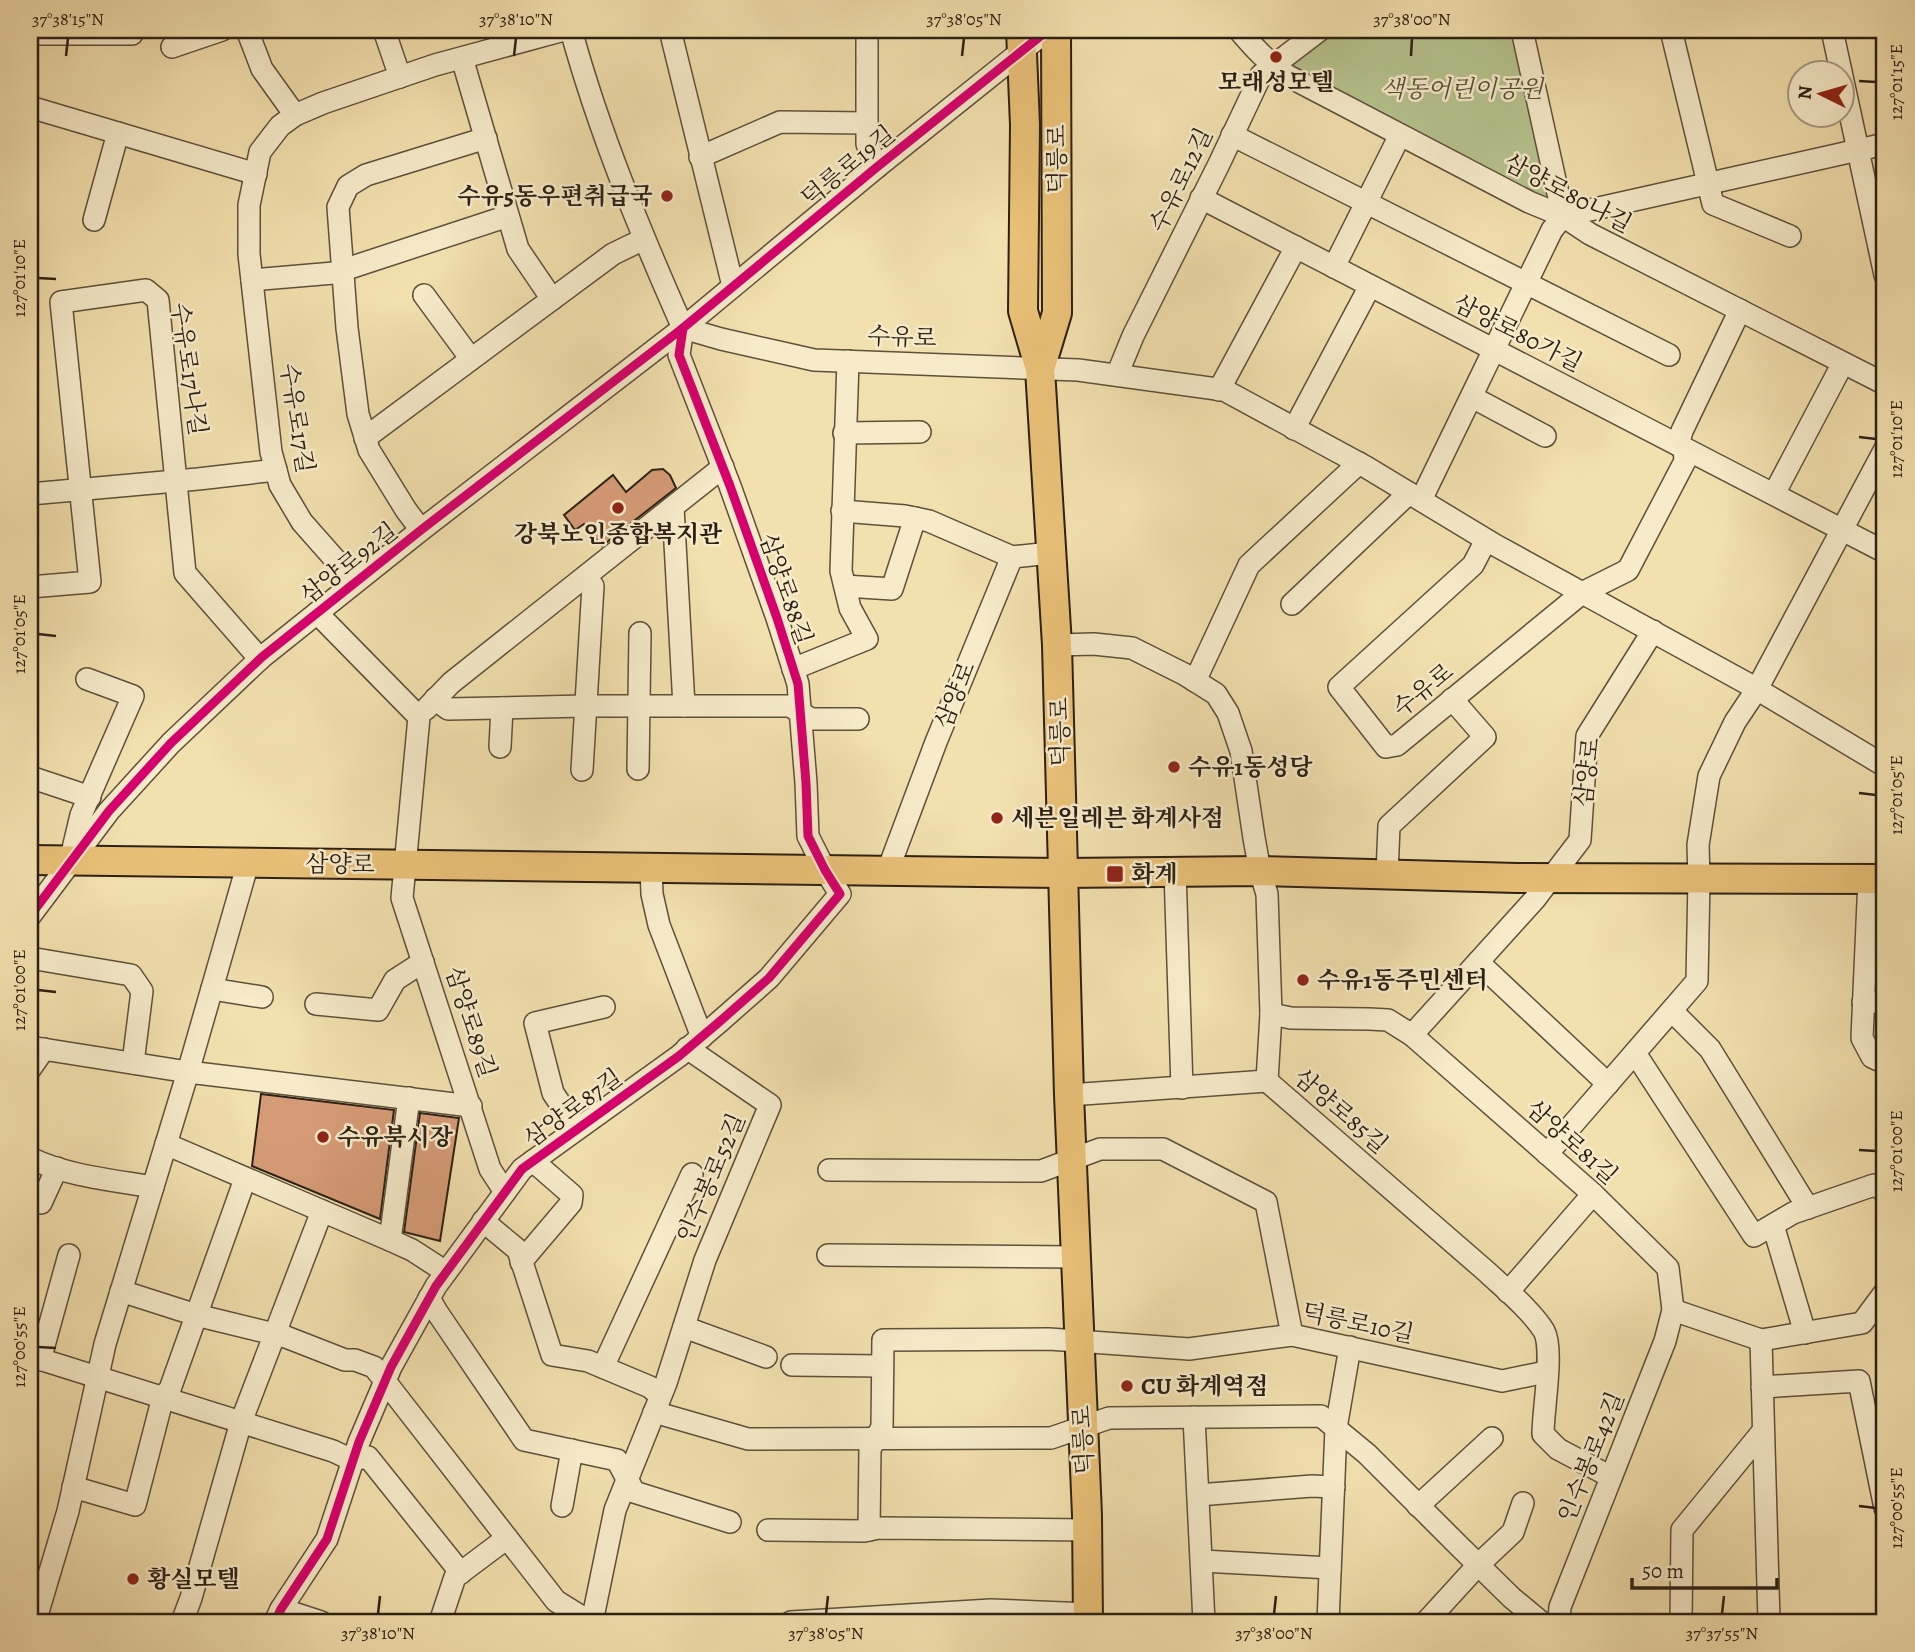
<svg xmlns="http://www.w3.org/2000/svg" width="1915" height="1652" viewBox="0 0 1915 1652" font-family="Alegreya,'Noto Serif KR',serif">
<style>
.green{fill:#b6c38e;stroke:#717252;stroke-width:2}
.building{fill:#d59b76;stroke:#2c2015;stroke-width:2}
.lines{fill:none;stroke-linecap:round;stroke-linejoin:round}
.minor-casing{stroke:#5e503b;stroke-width:24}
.major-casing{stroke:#2c2015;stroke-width:32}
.minor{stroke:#f7ebca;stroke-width:21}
.major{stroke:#e9c077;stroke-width:28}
.cycleway-casing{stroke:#f7ebca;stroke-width:13}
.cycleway{stroke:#d6006c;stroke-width:9}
.ticks{fill:none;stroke:#2c2015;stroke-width:2.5}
.poi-dot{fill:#8f2418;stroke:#f7ebca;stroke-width:2.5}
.labels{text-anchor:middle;stroke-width:5;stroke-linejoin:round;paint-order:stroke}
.poi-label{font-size:24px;font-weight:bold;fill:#2c2015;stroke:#f7ebca;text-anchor:start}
.park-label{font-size:24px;font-style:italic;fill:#555139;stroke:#f7ebca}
.street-label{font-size:24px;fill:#2c2015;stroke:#f7ebca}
.neatline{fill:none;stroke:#2c2015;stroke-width:2.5}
.ticks-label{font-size:18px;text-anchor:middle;fill:#2c2015}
</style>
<rect width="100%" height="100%" fill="#f2e0ae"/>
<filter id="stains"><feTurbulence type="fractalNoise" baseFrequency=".00286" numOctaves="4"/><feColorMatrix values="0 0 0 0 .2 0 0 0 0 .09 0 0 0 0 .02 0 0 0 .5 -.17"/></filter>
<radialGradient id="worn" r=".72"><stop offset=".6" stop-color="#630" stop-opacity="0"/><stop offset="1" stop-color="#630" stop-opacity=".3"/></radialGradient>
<polygon class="green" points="1336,30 1512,30 1551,201 1393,122 1285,66"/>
<g class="building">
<polygon points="663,469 670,475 676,488 602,546 584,524 575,530 564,515 613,475 626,492 652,470"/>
<polygon points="261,1094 394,1110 380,1219 252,1166"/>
<polygon points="420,1113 459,1118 440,1241 404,1232"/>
</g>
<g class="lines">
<defs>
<g id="minor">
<polyline points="247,30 262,69 295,115"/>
<polyline points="384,30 400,77"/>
<path d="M571 30C599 132 640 231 683 328"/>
<polyline points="670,30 733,286"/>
<polyline points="867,30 867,144 877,167"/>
<path d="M1239 30C1254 48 1268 63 1288 76L1529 202 1563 216 1590 234 1885 384"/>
<polyline points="1522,30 1563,216"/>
<polyline points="1671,30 1713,204 1790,236"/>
<polyline points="1832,30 1885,275"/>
<polyline points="30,34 132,34"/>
<polyline points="172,47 222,30"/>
<polyline points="462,58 518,249 552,299"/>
<polyline points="30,107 256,174"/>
<polyline points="1232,135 1669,355"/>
<polyline points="700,157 780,122 867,123"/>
<polyline points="1201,198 1885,552"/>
<polyline points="1563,216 1885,144"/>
<polyline points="94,220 118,133"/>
<polyline points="1334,267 1400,135"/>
<polyline points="252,280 334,273 508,216"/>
<polyline points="424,295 471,359"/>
<polyline points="683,328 721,339 814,360 1078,370 1224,390 1366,467 1495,545 1750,685 1885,766"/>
<polyline points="1117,375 1133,336 1219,164 1261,75 1320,30"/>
<polyline points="1219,390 1296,247"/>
<polyline points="1472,397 1545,436"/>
<polyline points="1294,429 1370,286"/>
<polyline points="844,433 920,432"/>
<polyline points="365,438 613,254 644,239"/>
<polyline points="1678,445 1682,431 1740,310"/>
<polyline points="30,494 198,479 276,470"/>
<polyline points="1774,494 1843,363"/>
<polyline points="1421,500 1552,230 1563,216"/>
<polyline points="673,507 684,706"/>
<polyline points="842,511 905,516 929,521 1012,557"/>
<polyline points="421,530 406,510 369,450 358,414 347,328 338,207 348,186 366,175 486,138"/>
<polyline points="1486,540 1473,565 1339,687 1386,747 1397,745 1582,593 1628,570 1685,461 1684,448"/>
<polyline points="355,582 302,522 280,485 271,452 249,254 249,205 260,152 280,126 295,115 323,103 435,65 564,30"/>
<polyline points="845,586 892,589 915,518"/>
<polyline points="30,587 90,582 61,302 146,290 158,300 185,573 260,659"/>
<polyline points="1292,604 1409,493"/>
<polyline points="317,613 419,717"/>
<polyline points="1057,645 1094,644 1132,648 1184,674 1216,694 1228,713 1241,751 1254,838 1260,871 1267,894 1271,1014 1267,1081"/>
<polyline points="793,669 867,639 850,608 841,571 848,361"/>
<polyline points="1195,681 1249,565 1359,463"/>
<polyline points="435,699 448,709 585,706 790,706 811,719 858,719"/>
<polyline points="426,709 451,683 723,467"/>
<polyline points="419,717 402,898 490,1169 505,1192"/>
<polyline points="500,747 502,708"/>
<polyline points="638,769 640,633"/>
<polyline points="582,770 593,586 586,577"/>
<polyline points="30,777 90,797"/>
<polyline points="72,853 81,815 133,696 87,679"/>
<polyline points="651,868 652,894 659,925 702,1037"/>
<polyline points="888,870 936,742 1012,557 1051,553"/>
<polyline points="1175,871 1182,1088"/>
<polyline points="1387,874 1389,826 1485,737 1452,699"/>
<polyline points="1869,879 1862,1038 1872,1057 1885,1063"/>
<polyline points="30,916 109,811 171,743 262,657 421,530 683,328 877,167 1048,30"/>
<polyline points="30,958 131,975 142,991 133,1063"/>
<polyline points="1478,962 1608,1084"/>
<polyline points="212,989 262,997"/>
<polyline points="1863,1002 1885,1002"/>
<polyline points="316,1004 378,1010 395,980 423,962"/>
<polyline points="1672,1011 1710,1049 1808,1208"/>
<polyline points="1271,1014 1291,1018 1369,1019 1388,1020 1412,1035 1593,1194 1668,1268 1673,1310 1665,1341 1560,1607 1559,1622"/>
<polyline points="1412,1035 1535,899 1580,840 1587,736 1653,631"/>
<polyline points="30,1047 188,1072 471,1106"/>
<polyline points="1635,1053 1754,1236 1793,1213 1874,1185 1885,1191"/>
<polyline points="30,1069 44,1049"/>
<path d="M1267 1081 1487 1272C1505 1289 1531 1310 1544 1331 1554 1349 1543 1410 1543 1434L1558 1449 1611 1477"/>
<polyline points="1069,1095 1267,1081"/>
<polyline points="577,1129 553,1093 535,1023 604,1007"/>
<polyline points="166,1144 390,1240 412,1250 446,1272"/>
<polyline points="1547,1154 1697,981 1699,879 1698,845 1709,776 1735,722 1757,689 1885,449"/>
<path d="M30 1158C67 1176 112 1180 153 1187"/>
<polyline points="829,1170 1041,1171 1100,1149 1163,1149 1266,1202 1292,1335"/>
<polyline points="41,1203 57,1168"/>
<polyline points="483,1221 518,1250 552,1355 588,1361 650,1387 660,1396"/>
<polyline points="1773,1225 1805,1333"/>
<polyline points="390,1240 409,1098"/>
<polyline points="828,1255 1076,1257"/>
<polyline points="521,1262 571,1203 572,1195 533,1161"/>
<polyline points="121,1291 196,1315 286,1337 345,1360 355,1360 374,1367 556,1601 590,1622"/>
<polyline points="1508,1292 1593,1194"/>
<polyline points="429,1298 437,1312 524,1440 617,1460 634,1492 730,1522"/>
<polyline points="1673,1310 1761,1340 1862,1323 1885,1292"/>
<polyline points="684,1327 766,1357"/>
<polyline points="1761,1340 1769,1622"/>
<polyline points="30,1356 333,1451 352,1460 368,1457 461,1573"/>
<polyline points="40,1360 69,1255"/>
<polyline points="792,1365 882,1366"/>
<polyline points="603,1367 692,1174"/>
<polyline points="1762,1387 1859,1381 1885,1508"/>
<polyline points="654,1412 748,1439 1051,1438 1109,1418 1321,1416 1367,1454 1459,1546 1512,1598 1541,1622"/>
<polyline points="1194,1417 1204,1622"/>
<polyline points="73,1487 135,1505 163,1397 170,1389 245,1179"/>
<polyline points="1198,1495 1312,1486 1334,1487"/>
<polyline points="562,1506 572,1450"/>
<polyline points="1418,1506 1492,1438"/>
<polyline points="768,1530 864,1531 879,1528 1087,1530"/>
<polyline points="869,1530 870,1449 882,1427 883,1340 1049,1339 1189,1349 1292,1335 1502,1381 1541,1373"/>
<polyline points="1202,1561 1330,1568"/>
<polyline points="281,1609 321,1622"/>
<polyline points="35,1622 68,1511 105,1344 188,1072 248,863"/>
<polyline points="182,1622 191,1598 241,1422 322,1211"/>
<polyline points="275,1622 281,1609 327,1539 359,1442 391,1367 436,1286 522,1169 679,1056 718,1023 769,978 840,894 825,870 808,836 806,783 798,684 777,618 730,486 679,355 683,328"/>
<polyline points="440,1622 455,1577 507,1538"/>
<polyline points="592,1622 615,1510 666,1383 705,1260 770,1105 687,1048"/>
<polyline points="791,1622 991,1610 1088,1614"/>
<polyline points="1328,1622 1336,1428 1350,1347"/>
<polyline points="1426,1622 1478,1565 1513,1532 1523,1503"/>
<polyline points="1681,1622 1682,1530 1763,1431"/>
</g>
<g id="major">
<polyline points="1021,30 1025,125 1023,311 1040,369 1057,645 1069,1095 1087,1515 1088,1622"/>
<polyline points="1040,369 1057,313 1056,30"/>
<polyline points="30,860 1063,873 1260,871 1517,878 1885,879"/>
</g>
</defs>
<use href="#minor" class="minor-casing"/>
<use href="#major" class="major-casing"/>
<use href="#minor" class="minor"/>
<use href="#major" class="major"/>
<defs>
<g id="cycleway">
<polyline points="30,916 109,811 171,743 262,657 421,530 683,328 877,167 1048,30"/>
<polyline points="275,1622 281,1609 327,1539 359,1442 391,1367 436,1286 522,1169 679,1056 718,1023 769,978 840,894 825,870 808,836 806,783 798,684 777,618 730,486 679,355 683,328"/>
</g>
</defs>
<use href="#cycleway" class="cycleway-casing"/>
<use href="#cycleway" class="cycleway"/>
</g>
<path class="ticks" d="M66 56 68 38M514 56 516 38M962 56 964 38M1411 56 1412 38M1859 81 1876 82M38 278 56 279M1859 437 1876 439M38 634 56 636M1859 793 1876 795M38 990 56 992M1859 1150 1876 1151M38 1347 56 1348M1859 1506 1876 1508M378 1614 380 1596M826 1614 828 1596M1274 1614 1276 1596M1722 1614 1724 1596"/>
<g class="poi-dot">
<circle cx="1276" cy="57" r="7"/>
<circle cx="667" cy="196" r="7"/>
<circle cx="618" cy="508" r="7"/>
<circle cx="1174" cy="767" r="7"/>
<circle cx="997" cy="818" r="7"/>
<rect x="1106" y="865" width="18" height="18" rx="3.5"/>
<circle cx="1303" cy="980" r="7"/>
<circle cx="323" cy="1137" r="7"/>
<circle cx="1127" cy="1386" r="7"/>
<circle cx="133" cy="1579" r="7"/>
</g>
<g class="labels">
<g class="poi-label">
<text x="1276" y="90" text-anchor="middle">모래성모텔</text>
<text x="653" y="204" text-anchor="end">수유5동우편취급국</text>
<text x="618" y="542" text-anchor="middle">강북노인종합복지관</text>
<text x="1188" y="775">수유1동성당</text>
<text x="1011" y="826">세븐일레븐 화계사점</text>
<text x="1131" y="882">화계</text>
<text x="1317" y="988">수유1동주민센터</text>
<text x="337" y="1145">수유북시장</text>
<text x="1141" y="1394">CU 화계역점</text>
<text x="147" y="1587">황실모텔</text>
</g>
<g class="park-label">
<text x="1462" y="97">색동어린이공원</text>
</g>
<g class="street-label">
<text transform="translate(1057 159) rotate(-90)" y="8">덕릉로</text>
<text transform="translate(848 166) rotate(-39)" y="8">덕릉로19길</text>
<text transform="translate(1181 180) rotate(-64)" y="8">수유로12길</text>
<text transform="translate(1568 193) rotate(28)" y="8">삼양로80나길</text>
<text transform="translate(1518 333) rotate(27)" y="8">삼양로80가길</text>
<text transform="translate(902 337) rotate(2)" y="8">수유로</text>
<text transform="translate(189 369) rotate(82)" y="8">수유로17나길</text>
<text transform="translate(297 418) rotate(81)" y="8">수유로17길</text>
<text transform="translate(349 563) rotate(-38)" y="8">삼양로92길</text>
<text transform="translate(786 589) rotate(71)" y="8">삼양로88길</text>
<text transform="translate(1423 690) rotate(-39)" y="8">수유로</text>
<text transform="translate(955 695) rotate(-68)" y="8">삼양로</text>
<text transform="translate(1060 732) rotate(-91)" y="8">덕릉로</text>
<text transform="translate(1587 772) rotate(-83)" y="8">삼양로</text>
<text transform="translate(340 864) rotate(1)" y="8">삼양로</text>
<text transform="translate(471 1022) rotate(72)" y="8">삼양로89길</text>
<text transform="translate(573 1108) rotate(-36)" y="8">삼양로87길</text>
<text transform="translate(1341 1111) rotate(41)" y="8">삼양로85길</text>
<text transform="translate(1572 1142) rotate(42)" y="8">삼양로81길</text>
<text transform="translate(711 1178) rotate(-67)" y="8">인수봉로52길</text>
<text transform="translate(1358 1323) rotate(12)" y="8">덕릉로10길</text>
<text transform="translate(1083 1440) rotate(-93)" y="8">덕릉로</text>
<text transform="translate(1591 1457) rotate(-68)" y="8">인수봉로42길</text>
</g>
</g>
<rect width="1915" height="1652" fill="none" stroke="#f2e0ae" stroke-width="77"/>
<g transform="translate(1821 94) rotate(275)"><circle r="33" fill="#f7ebca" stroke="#a69a82" stroke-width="2"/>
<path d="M0-5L12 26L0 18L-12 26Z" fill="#8f2418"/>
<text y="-10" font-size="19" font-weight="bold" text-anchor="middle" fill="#2c2015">N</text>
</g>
<path d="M1632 1578v10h145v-10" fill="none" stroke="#2c2015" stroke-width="3.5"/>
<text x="1642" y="1578" font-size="21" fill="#2c2015" stroke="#f7ebca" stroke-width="5" paint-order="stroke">50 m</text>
<rect x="38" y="38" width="1838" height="1576" class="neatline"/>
<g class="ticks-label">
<text x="68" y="25">37°38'15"N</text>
<text x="516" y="25">37°38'10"N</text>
<text x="964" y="25">37°38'05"N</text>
<text x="1412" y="25">37°38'00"N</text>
<text transform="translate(1896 82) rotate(-90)" y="6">127°01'15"E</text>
<text transform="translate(19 278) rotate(-90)" y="6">127°01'10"E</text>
<text transform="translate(1896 439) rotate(-90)" y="6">127°01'10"E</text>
<text transform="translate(19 634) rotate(-90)" y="6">127°01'05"E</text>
<text transform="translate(1896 795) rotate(-90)" y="6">127°01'05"E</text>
<text transform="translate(19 990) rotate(-90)" y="6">127°01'00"E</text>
<text transform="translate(1896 1151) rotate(-90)" y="6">127°01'00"E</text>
<text transform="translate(19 1347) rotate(-90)" y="6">127°00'55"E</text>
<text transform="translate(1896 1508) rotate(-90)" y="6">127°00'55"E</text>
<text x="378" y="1639">37°38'10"N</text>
<text x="826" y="1639">37°38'05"N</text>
<text x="1274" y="1639">37°38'00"N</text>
<text x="1722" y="1639">37°37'55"N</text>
</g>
<rect width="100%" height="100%" filter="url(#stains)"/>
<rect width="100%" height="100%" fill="url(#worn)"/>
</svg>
